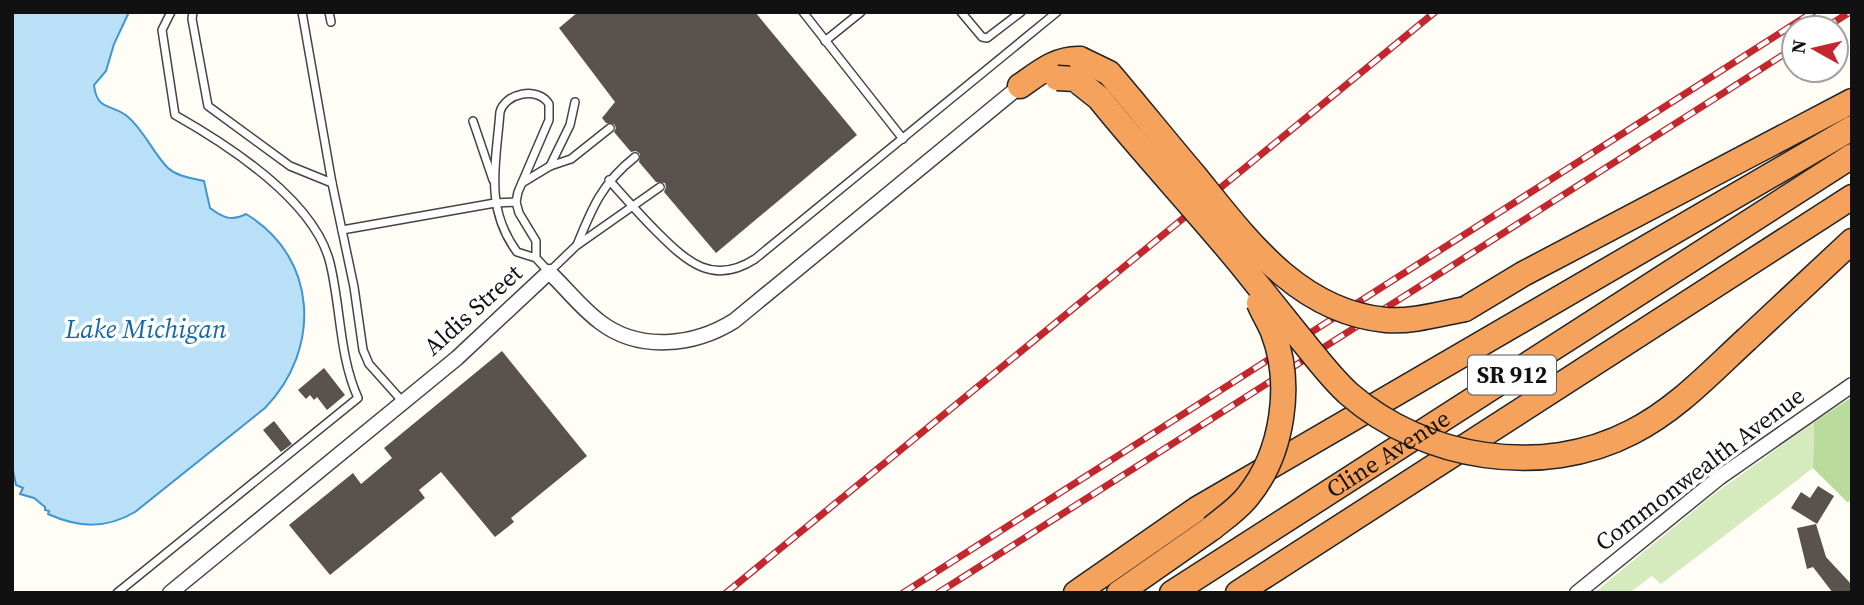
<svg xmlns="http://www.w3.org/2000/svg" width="1864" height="605" viewBox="0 0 1864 605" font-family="'Source Serif 4',serif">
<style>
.green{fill:#d5ebbd}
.forest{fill:#b9dc9c}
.water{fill:#b9e0f7;stroke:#3f96cf;stroke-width:2}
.building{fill:#5a524d}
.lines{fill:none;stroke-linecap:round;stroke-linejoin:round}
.lane-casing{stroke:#444;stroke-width:10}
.street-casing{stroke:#444;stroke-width:17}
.highway-casing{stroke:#222;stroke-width:27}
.lane{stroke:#fff;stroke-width:7}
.street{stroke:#fff;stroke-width:14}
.highway{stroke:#f5a25d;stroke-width:24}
.rail-casing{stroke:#c4262e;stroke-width:7}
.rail{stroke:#fff;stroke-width:4.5;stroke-dasharray:13;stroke-linecap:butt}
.highway-bridge-casing{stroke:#222;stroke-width:27;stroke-linecap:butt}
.highway-bridge{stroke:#f5a25d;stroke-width:24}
.labels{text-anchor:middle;stroke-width:7;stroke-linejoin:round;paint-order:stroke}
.shield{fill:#fff;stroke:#585858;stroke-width:2}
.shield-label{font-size:23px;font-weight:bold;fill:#111}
.street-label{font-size:24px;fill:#111;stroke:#fff}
.water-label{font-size:26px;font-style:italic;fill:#1768a6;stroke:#fff}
</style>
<rect width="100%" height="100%" fill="#fffdf5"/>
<polygon class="green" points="1814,422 1813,468 1661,584 1652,576 1629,593 1594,593 1713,495"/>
<polygon class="forest" points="1852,397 1852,501 1847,502 1813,468 1814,422"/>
<path class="water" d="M12 12H129L114 44 106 71 94 85C97 111 110 103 127 116 144 130 153 153 168 168 178 177 192 178 204 181L210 208C222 217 231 222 246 214 318 257 322 349 265 408L135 512C106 529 79 528 48 514L49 511 45 510V507L34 498 20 494 23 488 16 485 12 466Z"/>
<g class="building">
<polygon points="578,12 755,12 857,135 716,253 664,192 666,187 665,183 656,182 639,162 640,154 636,151 631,152 614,132 616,128 614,124 606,123 602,118 615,102 559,28"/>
<polygon points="502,351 587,456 511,518 514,522 495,537 441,472 419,490 425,498 330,575 289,525 353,473 361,484 392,458 384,448"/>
<polygon points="324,368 345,395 327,410 317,397 314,400 310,395 306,399 298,390"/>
<polygon points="274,421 292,444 281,452 263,430"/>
<polygon points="1818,486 1834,496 1817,524 1791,508 1801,492 1810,498"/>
<polygon points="1816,524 1826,557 1852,585 1852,593 1833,593 1813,567 1807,569 1797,528"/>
</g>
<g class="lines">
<defs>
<g id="lane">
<polyline points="193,12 192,19 208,106 290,166 332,183"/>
<polyline points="302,12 332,183 354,287 363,350 369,364 403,402"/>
<polyline points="329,12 331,22"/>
<polyline points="803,12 903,139"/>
<polyline points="961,12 982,37 987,38 1021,12"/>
<polyline points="825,41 861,12"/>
<polyline points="473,121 493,180"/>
<polyline points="550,166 570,125 575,102"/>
<path d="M609 180C625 198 640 215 657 232 687 262 713 286 755 259L1057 12"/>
<polyline points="522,183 550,166 571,159 610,128"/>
<polyline points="342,230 495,203 516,202"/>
<path d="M577 245C592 208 602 183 635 157"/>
<path d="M536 258V241L519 213 516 202 518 192 549 120V104C538 86 505 93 500 112 496 164 484 207 517 252L536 258 549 272 576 246 660 187"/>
<path d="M117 593 358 398C339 356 341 308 330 263 315 201 228 145 175 115L162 30 171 12"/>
</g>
<g id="street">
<path d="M170 593 457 358 549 272C566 288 581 308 600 322 639 352 694 346 734 321L1020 86"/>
<polyline points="1577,593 1720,477 1852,385"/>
</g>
<g id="highway">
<path d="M1020 86C1039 73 1056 58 1080 59"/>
<polyline points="1465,309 1523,274 1852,101"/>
<polyline points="1747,339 1852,241"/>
<polyline points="1076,593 1197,509 1852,128"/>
<polyline points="1119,593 1212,528"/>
<path id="s1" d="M1172 593 1852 156"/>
<polyline points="1238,593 1852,197"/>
</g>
</defs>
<use href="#lane" class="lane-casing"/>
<use href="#street" class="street-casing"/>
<use href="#highway" class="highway-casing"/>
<use href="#lane" class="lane"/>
<use href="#street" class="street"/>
<use href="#highway" class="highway"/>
<defs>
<g id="rail">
<polyline points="1825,28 1850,12"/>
<polyline points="726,593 1435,12"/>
<polyline points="903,593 1813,12"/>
<polyline points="938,593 1794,48"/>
</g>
</defs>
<use href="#rail" class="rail-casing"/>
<use href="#rail" class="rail"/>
<defs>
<g id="highway-bridge">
<path d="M1080 59 1109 73C1138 107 1166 142 1195 176 1246 239 1298 312 1386 320 1412 322 1439 314 1465 309"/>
<path d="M1057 78 1075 79 1099 98C1144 154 1194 207 1240 263 1260 288 1280 313 1300 338 1316 357 1330 377 1349 394 1424 459 1542 479 1632 432 1676 410 1711 372 1747 339"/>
<path d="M1212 528C1224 518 1238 509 1248 496 1283 453 1293 384 1273 332 1269 322 1263 313 1259 303"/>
</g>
</defs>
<use href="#highway-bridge" class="highway-bridge-casing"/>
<use href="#highway-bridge" class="highway-bridge"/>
</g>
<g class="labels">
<rect class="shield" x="1468" y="355.5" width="88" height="39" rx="5"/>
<g class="shield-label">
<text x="1512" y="383">SR 912</text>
</g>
<g class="street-label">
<text transform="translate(473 310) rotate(-42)" y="8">Aldis Street</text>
<text dy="8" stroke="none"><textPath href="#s1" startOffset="257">Cline Avenue</textPath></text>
<text transform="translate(1700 469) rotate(-37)" y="8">Commonwealth Avenue</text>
</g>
<g class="water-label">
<text x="146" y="338">Lake Michigan</text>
</g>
</g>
<rect width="1864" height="605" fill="none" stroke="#111111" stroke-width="28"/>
<g transform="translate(1815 49) rotate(278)"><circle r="33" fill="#ffffff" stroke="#a0a0a0" stroke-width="2"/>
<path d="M0-5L12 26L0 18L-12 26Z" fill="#c4262e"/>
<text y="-10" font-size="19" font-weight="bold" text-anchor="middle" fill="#111111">N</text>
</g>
</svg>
